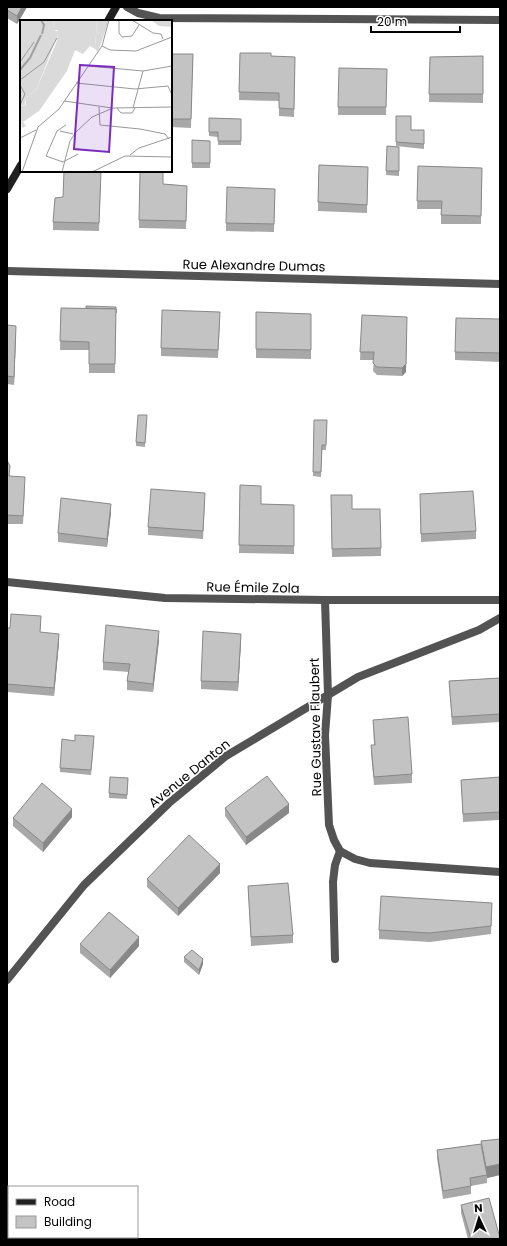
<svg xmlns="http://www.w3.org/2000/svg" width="507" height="1246" viewBox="0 0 507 1246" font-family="Poppins,sans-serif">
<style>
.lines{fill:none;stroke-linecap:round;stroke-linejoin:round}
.street{stroke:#535353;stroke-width:8}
.secondary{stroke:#202020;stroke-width:8}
.wall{fill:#a8a8a8}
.shaded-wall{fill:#888}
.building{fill:#c3c3c3;stroke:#888}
.labels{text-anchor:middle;stroke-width:3;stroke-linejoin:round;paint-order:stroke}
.street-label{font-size:13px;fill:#000;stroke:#fff}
.inset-river{fill:none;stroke:#a1a1a1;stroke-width:2}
.inset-road{fill:none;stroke:#999;stroke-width:1}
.view{fill:#7b2cbf;fill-opacity:0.15;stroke:#7b2cbf;stroke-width:2}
.inset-edge{fill:none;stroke:#000;stroke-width:2}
</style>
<rect width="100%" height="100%" fill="#fff"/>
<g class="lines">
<g class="street">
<polyline points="127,7 138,13 159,18 500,20"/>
<polyline points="7,271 500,284"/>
<polyline points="7,582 165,598 325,600 500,600"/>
<polyline points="325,600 328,695 325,735 329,825 334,840 340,851 355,859 370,863 500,872"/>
<polyline points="335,959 333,882 335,865 340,851"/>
<polyline points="7,980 84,885 169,803 226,756 358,677 479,630 500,618"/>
</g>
<g class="secondary">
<polyline points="108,21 116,7"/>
<polyline points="7,189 21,165"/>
</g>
</g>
<g class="wall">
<polygon points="7,7 27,7 17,24 7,18"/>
<polygon points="240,53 271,56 295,57 294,117 279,116 279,101 239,100"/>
<polygon points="171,54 193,54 191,128 171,127"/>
<polygon points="483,56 483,103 429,102 430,57"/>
<polygon points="387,69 386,115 338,115 338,107"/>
<polygon points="396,116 411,130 424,130 424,149 396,146"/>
<polygon points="209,118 241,119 241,145 218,145 218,137 209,136"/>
<polygon points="192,140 210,141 210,168 192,168"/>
<polygon points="387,146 399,147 399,176 386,175"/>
<polygon points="319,165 368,167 367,213 318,211"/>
<polygon points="418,166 482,168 481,224 441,224 441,209 417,209"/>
<polygon points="101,179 99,231 53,230 53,222 63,197"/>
<polygon points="163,184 187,186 186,229 139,228 139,220"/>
<polygon points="275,189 274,232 226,231 226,223"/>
<polygon points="116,307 115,373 89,373 89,350 60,350 61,308 86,308"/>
<polygon points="256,312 311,314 311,359 256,358"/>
<polygon points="362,315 406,372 402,376 377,375 373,371 374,360 360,360"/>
<polygon points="500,319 500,362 455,360 455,352"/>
<polygon points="220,320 218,358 161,356 161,348"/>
<polygon points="7,325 16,334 14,385 7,384"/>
<polygon points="147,420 145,447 136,446 136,442"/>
<polygon points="314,420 327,420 326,450 322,450 321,477 313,476"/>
<polygon points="7,461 10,476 25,486 23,524 7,524"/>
<polygon points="240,485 261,504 294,505 294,554 239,553"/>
<polygon points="331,495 352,509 381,548 381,556 332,557"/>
<polygon points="205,501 203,539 148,535 148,527"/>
<polygon points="420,502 476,531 476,539 421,542"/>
<polygon points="111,512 107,547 58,542 58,533"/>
<polygon points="41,624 40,632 59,642 54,696 7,692 7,628 10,628"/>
<polygon points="159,640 153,692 127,690 127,681 129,672 103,670 103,662"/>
<polygon points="241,642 238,691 201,689 201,681"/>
<polygon points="500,678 500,722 452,725 449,681"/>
<polygon points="373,720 412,774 412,783 374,785 371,753 371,745 374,745"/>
<polygon points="75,741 94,741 91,775 60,772 60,768"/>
<polygon points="500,777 500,820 463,822 461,780"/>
<polygon points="128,778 127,799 109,798 109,793"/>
<polygon points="225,808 289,813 246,845 225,816"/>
<polygon points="72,817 43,852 13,826 13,818"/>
<polygon points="220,873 178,916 147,887 147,879"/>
<polygon points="248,886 293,935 293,943 251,946"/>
<polygon points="492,911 491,934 430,942 379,939 379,930"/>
<polygon points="80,944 139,946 110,978 80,953"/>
<polygon points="184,957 203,964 199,975 184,962"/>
<polygon points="500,1139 500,1175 487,1178 487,1183 471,1186 471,1194 443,1199 437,1158 437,1150 481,1144 481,1141"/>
<polygon points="461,1205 500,1239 468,1239 461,1213"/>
</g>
<g class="shaded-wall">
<polygon points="22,7 27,7 17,24 17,16"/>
<polygon points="407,325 406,372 402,376 402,368"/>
<polygon points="16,326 16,334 14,385 14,377"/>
<polygon points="111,504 111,512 107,547 107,539"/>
<polygon points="159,631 159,640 153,692 153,684"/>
<polygon points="59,634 59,642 54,696 54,688"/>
<polygon points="241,634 241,642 238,691 238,682"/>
<polygon points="289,804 289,813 246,845 246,837"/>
<polygon points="72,809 72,817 43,852 43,843"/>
<polygon points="220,864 220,873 178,916 178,908"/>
<polygon points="139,937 139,946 110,978 110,970"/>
<polygon points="203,959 203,964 199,975 199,970"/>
<polygon points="500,1164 500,1175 487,1178 487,1175 486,1175 486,1167"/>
</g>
<g class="building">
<polygon points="7,7 22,7 17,16 7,10"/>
<polygon points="240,53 271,53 271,56 295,57 294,109 279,108 279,93 239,92"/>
<polygon points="171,54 193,54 191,119 171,119"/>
<polygon points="483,56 483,94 429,94 430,57"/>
<polygon points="339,68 387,69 386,107 338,107"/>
<polygon points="396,116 411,116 411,130 424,130 424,144 396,142"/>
<polygon points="209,118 241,119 241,141 218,141 218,132 209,132"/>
<polygon points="192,140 210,141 210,163 192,163"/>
<polygon points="387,146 399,147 399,171 386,171"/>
<polygon points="319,165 368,167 367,205 318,202"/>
<polygon points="418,166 482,168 481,216 441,215 442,201 417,201"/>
<polygon points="64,171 101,171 99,223 53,222 55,198 63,197"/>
<polygon points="140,171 163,171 163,184 187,186 186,221 139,220"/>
<polygon points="227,187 275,189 274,224 226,223"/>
<polygon points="86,306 116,307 116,313 116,309 86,308"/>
<polygon points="61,308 116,309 115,364 89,364 89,342 60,341"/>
<polygon points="162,310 220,312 218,350 161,348"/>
<polygon points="256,312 311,314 311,350 256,349"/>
<polygon points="362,315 407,317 406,364 402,368 377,367 373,363 374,352 360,352"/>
<polygon points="456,318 500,319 500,353 455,352"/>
<polygon points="7,325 16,326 14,377 7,376"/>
<polygon points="138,415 147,415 145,443 136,442"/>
<polygon points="314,420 327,420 326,445 322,445 321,472 313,472"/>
<polygon points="7,461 8,462 10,466 9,476 25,477 23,516 7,515"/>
<polygon points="240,485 261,486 261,504 294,505 294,546 239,545"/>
<polygon points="151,489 205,493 203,531 148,527"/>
<polygon points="473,491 476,531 421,534 420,494"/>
<polygon points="331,495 352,495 352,509 380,509 381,548 332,549"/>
<polygon points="61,498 111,504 107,539 58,533"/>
<polygon points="11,614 41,616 40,632 59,634 54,688 7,684 7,628 10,628"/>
<polygon points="106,625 159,631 153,684 127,681 130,664 103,662"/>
<polygon points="203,631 241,634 238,682 201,681"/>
<polygon points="500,678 500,714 452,717 449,681"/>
<polygon points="408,717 412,774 374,777 371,745 375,745 373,720"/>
<polygon points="75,735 94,736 91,770 60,768 62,739 75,741"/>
<polygon points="267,776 289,804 246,837 225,808"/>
<polygon points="110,777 128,778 127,795 109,793"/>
<polygon points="500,777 500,812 463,814 461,780"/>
<polygon points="42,783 72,809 43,843 13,818"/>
<polygon points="189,835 220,864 178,908 147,879"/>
<polygon points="288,883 293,935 251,937 248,886"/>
<polygon points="381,896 492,903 491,926 430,933 379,930"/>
<polygon points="109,912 139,937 110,970 80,944"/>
<polygon points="192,950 203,959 199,970 184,957"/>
<polygon points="500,1139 500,1164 486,1167 481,1141"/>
<polygon points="481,1144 487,1175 470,1178 471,1186 443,1191 437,1150"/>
<polygon points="489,1198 500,1238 494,1239 471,1239 461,1205"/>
</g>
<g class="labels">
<g class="street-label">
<text transform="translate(254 265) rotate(1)" y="5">Rue Alexandre Dumas</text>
<text transform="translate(253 587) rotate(1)" y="5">Rue Émile Zola</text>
<text transform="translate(315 727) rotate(-91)" y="5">Rue Gustave Flaubert</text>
<text transform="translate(189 773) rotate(-39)" y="5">Avenue Danton</text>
</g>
</g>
<g transform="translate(20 20)">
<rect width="152" height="152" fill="#fff"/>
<path d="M0 0H33L34 10 39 12 17 68 8 77 6 76 5 85 0 86Z" fill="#dadada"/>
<path d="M33 0H77L75 29 70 26 63 34 55 30 47 51 19 91 3 102 6 106 2 108 0 86 6 85V76L8 77 17 68 37 21 38 10H34Z" fill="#dadada"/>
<path d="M131 0H152V7L139 6Z" fill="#dadada"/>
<path d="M77 0H89L78 32 75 29Z" fill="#dadada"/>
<path class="inset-river" d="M21 0 24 5 22 14M0 50 10 38 21 15"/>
<path class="inset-road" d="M99 0V13L102 17 112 16 119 5M112 0 133 13 141 14 143 19M82 26 90 30 116 31 152 17M0 42 14 22M68 46 123 51 152 46M0 60 24 42 37 18M56 63 115 69 148 66 152 75M0 65 5 74 0 85M44 81 92 88M79 87 80 105 120 109 145 114 149 119M97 88 101 93H112L115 88M113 88 123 51M46 105 37 111 26 136 43 142 58 134M40 111 53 114M0 118 16 110M110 135 119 128 152 117M2 152 18 107 39 89 82 26 89 0M42 152 50 121 56 112 72 97 93 88 152 87M72 152 105 136 152 137"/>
<path class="view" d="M60 45 94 47 89 132 54 129Z"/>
<rect width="152" height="152" class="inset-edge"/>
</g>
<rect width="507" height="1246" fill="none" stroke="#000000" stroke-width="16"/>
<rect x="8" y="1186" width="130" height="52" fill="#ffffff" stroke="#999999"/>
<rect x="16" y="1199" width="20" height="6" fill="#202020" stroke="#999999"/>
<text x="44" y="1206" font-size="12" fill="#000000">Road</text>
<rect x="16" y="1216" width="20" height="12" fill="#c3c3c3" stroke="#999999"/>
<text x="44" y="1226" font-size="12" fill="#000000">Building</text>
<g transform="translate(479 1218) rotate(356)" stroke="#ffffff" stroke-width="3" paint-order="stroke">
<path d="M0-3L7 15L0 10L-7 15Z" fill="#000000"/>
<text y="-6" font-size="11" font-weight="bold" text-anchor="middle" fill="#000000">N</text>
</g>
<path d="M371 26v6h89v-6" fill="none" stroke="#000000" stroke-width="2"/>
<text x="377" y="26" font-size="12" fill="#000000" stroke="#ffffff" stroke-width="3" paint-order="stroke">20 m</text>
</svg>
